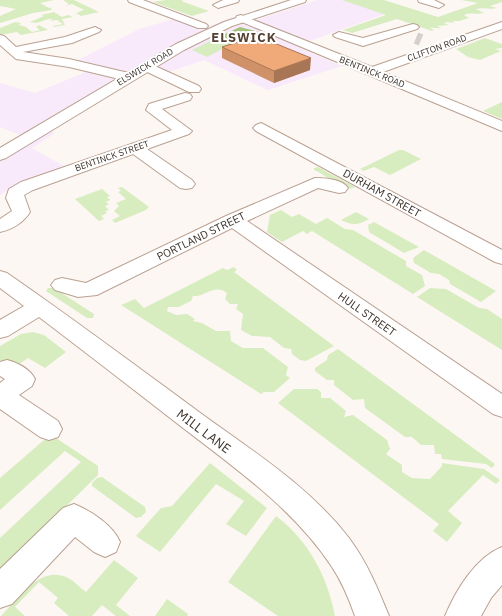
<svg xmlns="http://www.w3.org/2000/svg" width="502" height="616" viewBox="0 0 502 616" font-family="'IBM Plex Sans',sans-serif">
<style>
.commercial{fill:#f8e9fb}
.green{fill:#d7edbf}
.forest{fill:#a3c47a}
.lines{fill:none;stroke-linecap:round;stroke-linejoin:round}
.minor-tunnel{stroke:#d6d0cc;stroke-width:12;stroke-dasharray:12 6;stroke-linecap:butt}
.minor-casing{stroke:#baa191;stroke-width:2}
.major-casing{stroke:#baa191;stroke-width:2}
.minor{fill:#fff;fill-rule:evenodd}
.major{fill:#fff;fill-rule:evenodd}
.wall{fill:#ce9168}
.shaded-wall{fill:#a87655}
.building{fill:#f0a979;stroke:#a87655}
.labels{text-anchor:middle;stroke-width:4;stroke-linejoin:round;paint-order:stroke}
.far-street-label{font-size:9px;fill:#3c322b;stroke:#fff}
.street-label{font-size:11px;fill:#3c322b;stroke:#fff}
.far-district-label{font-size:13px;font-weight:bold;letter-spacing:1px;fill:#553f31;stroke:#fff}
.near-street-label{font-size:13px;fill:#3c322b;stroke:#fff}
</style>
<rect width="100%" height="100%" fill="#fdf7f4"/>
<polygon class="commercial" points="317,0 348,0 388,13 295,46 342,66 268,90 204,60 169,72 149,63 39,128 55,133 32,148 67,168 14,187 0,195 0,161 32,140 0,127 0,83 35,93 98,67 76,61 139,29 177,18 204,29 232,17 247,23"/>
<g class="green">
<polygon points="0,0 54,0 40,3 49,8 57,7 51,8 52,10 58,9 33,13 0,23 0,16 16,9 0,6"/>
<polygon points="63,0 74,0 99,12 81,16 76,13 84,10 72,4 65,6 69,4"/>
<polygon points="166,0 184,0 181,1 209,11 192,16 153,2"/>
<path d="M342 0H384L438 17 478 3 461 0H502V2L490 6 497 8C490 10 483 7 476 9L484 13C477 15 470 12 464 15L469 18 459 21H452L455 23 447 22 444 23 449 25 437 26 441 28C437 29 434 27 430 28L434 30 432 31 397 19 352 33 343 30 386 15Z"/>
<path d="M54 12 62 17 68 15 73 17 62 19 65 25 54 27 53 26 63 24 57 20 50 21 53 19C44 18 39 25 30 22L44 16 41 15Z"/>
<polygon points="15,22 21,23 19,25 26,27 32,32 40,30 36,27 39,25 48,30 21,35 17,32 0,35 0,28"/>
<polygon points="216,38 230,45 207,57 192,50"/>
<polygon points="485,38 502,44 502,48 495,49 501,51 480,60 468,57 456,49"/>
<polygon points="502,102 502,119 483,111"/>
<polygon points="399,150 403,150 421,159 390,175 374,167 364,171 360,169"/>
<path d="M318 167 355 187C342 194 326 174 314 170V168Z"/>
<polygon points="122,187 149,207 146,210 115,223 112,220 120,216 114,211 119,206 116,203 126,199 118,192 121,191 118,188"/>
<polygon points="102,189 110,196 107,197 110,200 106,202 109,204 105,206 109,210 105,211 107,213 101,216 104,219 99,221 75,199"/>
<polygon points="281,210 292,217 299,214 316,224 327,218 345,229 353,230 406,261 406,266 422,275 425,286 413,294 312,231 307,234 303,231 282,242 267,232 270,215"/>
<path d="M356 212 369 219C358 225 353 226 341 220Z"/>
<polygon points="374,222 419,247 404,253 369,232 368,225"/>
<polygon points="424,250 496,291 481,302 450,284 449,280 439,274 431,273 414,263 413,258"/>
<path d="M234 267 237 270 234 272 334 346 306 361 300 360 292 354 291 349 284 348 270 337 252 336 241 330 243 314 236 309 238 304H230L225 299 227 293C215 283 205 297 193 296L191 301 179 307H168L167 311 176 315 187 314 195 319 193 321 202 323 216 331H230L231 341 243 348H263L288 367 286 375 290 378 274 392H264L261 394 121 305 135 299 144 308 223 268 227 270Z"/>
<polygon points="48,288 54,288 94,314 93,318 87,318 46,291"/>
<polygon points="430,288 446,289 479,308 487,309 502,319 502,350 417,297"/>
<polygon points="33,332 44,335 66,352 45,368 28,358 18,365 11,361 3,367 0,365 0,346 21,334"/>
<polygon points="338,349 495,464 492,468 486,464 442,459 441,454 435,454 434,445 421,445 412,437 405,437 365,408 364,399 353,400 334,385 334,380 327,380 315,371 315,368 327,360 328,355"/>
<polygon points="294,389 317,389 321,392 321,398 330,398 346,411 344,417 353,415 387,440 390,449 386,454 402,465 402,472 412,478 430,479 442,466 442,463 484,469 500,480 496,484 483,475 448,511 462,523 447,542 433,531 439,524 278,403"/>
<polygon points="56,438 98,466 98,475 0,571 0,538 81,462 65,451 0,510 0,478 44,440"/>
<polygon points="210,463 267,508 246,536 226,524 244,501 216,484 160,552 136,536 161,508 172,506"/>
<polygon points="102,477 145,507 146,512 141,517 136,518 92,486 92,483 97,478"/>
<path d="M276 516C309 541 327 576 335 616H278L228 582Z"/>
<path d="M114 560 138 578 116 605 130 616H116L102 605 92 616H69L54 603 58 598 39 582 15 607 25 616H1C16 600 38 568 63 576 72 578 79 587 86 592Z"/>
<polygon points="167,599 188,614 187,616 155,616"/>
</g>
<polygon class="forest" points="240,27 259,32 231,40 236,43 230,45 216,38"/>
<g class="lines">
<polyline class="minor-tunnel" points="416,38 421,40"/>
<defs>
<g id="minor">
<polygon points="128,0 143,0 206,24 208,26 206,28 198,28 129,2"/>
<polygon points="223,0 239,0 238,2 218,8 213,5"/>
<polygon points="418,0 434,0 444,5 439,8 419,2"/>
<polygon points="241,15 372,67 502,22 502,29 383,72 502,121 502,131 237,20 236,18 237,16"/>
<polygon points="413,24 417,25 419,27 417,29 363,46 335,37 333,35 339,32 363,38"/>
<polygon points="95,27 101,30 99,32 72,43 23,52 69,59 133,74 135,77 133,80 128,81 69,67 16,59 0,45 0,35 4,36 16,47 65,37"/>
<polygon points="146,62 199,86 201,89 199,92 189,92 141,69 140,66"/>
<path d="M185 93 190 94 192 97 190 100 162 109 192 131 189 134 147 149 192 180 195 184 192 188 186 189 180 188 133 154 33 190 24 195 30 212C23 223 13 229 0 232V219L12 211 6 198 9 189 21 182 172 130 146 110 149 104Z"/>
<polygon points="261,123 502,250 502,264 495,262 256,131 253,128 256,125"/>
<path d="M315 178C325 178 342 179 348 188L345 192 339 193 318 188 247 221 502 394V417L493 414 232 228 97 295 78 297 55 290 51 285 55 280 62 278 86 283 226 216Z"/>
<path d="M0 271 7 273C72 318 135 365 199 412 251 450 309 486 349 538 367 562 378 589 389 616H355C349 599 342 582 332 567 293 507 229 464 174 421 129 386 84 351 39 317L8 336 0 338V320L24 306 0 288Z"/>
<path d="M7 360C18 363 30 369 35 379L32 386 19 395 58 421 62 429 58 437 49 440 40 437 0 409V383L5 379 0 376V362Z"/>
<path d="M74 504C91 511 113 525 120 542L116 552 105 557 94 552 75 537 12 604 0 608V569L63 508Z"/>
<path d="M502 547V585L491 598 481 616H445C456 590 475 558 502 547Z"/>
</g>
<polygon id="major" points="291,0 306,0 305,2 232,26 184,50 6,158 0,160 0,148 176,44 224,22"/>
</defs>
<use href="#minor" class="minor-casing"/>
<use href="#major" class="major-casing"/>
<use href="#minor" class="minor"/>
<use href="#major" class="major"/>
</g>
<polygon class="wall" points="222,47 310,70 274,83 222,58"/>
<polygon class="shaded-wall" points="311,58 310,70 274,83 274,71"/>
<polygon class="building" points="257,36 311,58 274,71 222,47"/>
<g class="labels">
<g class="far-street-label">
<text transform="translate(437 48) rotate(-20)" y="3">CLIFTON ROAD</text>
<text transform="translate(145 67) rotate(-31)" y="3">ELSWICK ROAD</text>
<text transform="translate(372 72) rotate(22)" y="3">BENTINCK ROAD</text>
<text transform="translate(112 156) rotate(-19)" y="3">BENTINCK STREET</text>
</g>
<g class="street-label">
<text transform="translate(382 193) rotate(29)" y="4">DURHAM STREET</text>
<text transform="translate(201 236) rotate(-26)" y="4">PORTLAND STREET</text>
<text transform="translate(367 314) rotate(35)" y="4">HULL STREET</text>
</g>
<g class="far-district-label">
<text x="244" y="42">ELSWICK</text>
</g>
<g class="near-street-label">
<text transform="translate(204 431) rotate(37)" y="5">MILL LANE</text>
</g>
</g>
</svg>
